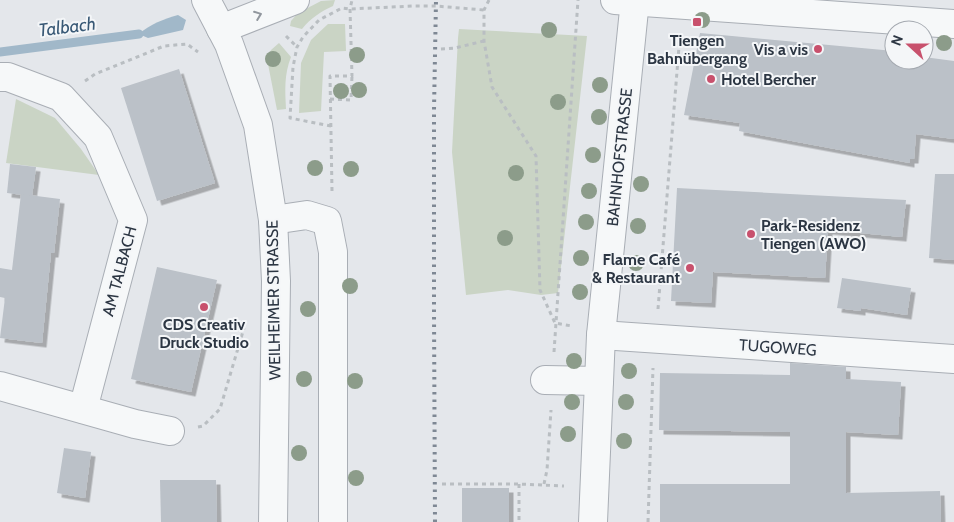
<svg xmlns="http://www.w3.org/2000/svg" width="954" height="522" viewBox="0 0 954 522" font-family="Cabin,sans-serif">
<style>
.green{fill:#cad4c5}
.water{fill:#a1b8c9}
.lines{fill:none;stroke-linecap:round;stroke-linejoin:round}
.stream{stroke:#a1b8c9;stroke-width:9}
.building{fill:#bbc1c8;filter:url(#shadow)}
.minor-casing{stroke:#a9aeb5;stroke-width:30}
.path{stroke:#b9bec2;stroke-width:3;stroke-dasharray:4 4;stroke-linecap:butt}
.minor{stroke:#f6f8f9;stroke-width:28}
.rail{stroke:#7e8894;stroke-width:4;stroke-dasharray:2.5 5;stroke-linecap:butt}
.tree{fill:#8c9c8a}
.oneway{stroke:#91979e}
.poi-dot{fill:#c8516d;stroke:#f4f6f8;stroke-width:2}
.labels{text-anchor:middle;stroke-width:4;stroke-linejoin:round;paint-order:stroke}
.poi-label{font-size:16px;font-weight:bold;fill:#2c3643;stroke:#f4f6f8}
.street-label{font-size:16px;fill:#2c3643;stroke:#f4f6f8}
.water-label{font-size:18px;font-style:italic;fill:#385875;stroke:#f4f6f8}
</style>
<defs>
<filter id="shadow"><feDropShadow dx="4.5" dy="4.5" stdDeviation="0" flood-color="#0004"/></filter>
</defs>
<rect width="100%" height="100%" fill="#e4e7eb"/>
<g class="green">
<path d="M335 0 333 6C320 12 311 18 302 29L290 26 291 21 298 13 321 1Z"/>
<polygon points="328,24 345,24 346,51 324,52 321,111 299,113 301,63 311,40"/>
<polygon points="459,29 587,36 558,293 541,295 508,290 466,295 452,152 458,38"/>
<path d="M279 43 291 57C284 75 285 90 286 109L277 110 267 59 271 50Z"/>
<polygon points="16,99 55,118 81,149 99,175 6,163"/>
</g>
<path class="water" d="M178 15 186 20 183 30 148 38 139 34C150 24 164 19 178 15Z"/>
<g class="lines">
<polyline class="stream" points="0,52 139,34"/>
</g>
<g class="building">
<polygon points="700,33 894,51 894,60 924,60 924,57 954,61 954,139 916,134 914,159 910,159 910,163 739,131 740,123 684,115"/>
<polygon points="179,69 215,183 157,201 121,88"/>
<polygon points="10,164 36,167 32,196 7,193"/>
<polygon points="935,174 954,174 954,260 929,258"/>
<polygon points="677,188 906,200 902,237 828,230 825,278 713,272 711,303 671,301"/>
<polygon points="21,194 60,199 54,253 51,253 42,343 0,338 5,298 0,297 0,268 12,270"/>
<polygon points="157,267 217,280 191,392 131,379"/>
<polygon points="842,278 911,288 907,315 861,308 861,311 837,308"/>
<polygon points="790,363 846,367 846,379 901,382 898,435 846,432 846,493 940,491 941,522 660,522 660,484 790,484 790,432 659,430 660,373 790,375"/>
<polygon points="64,448 91,452 85,498 57,493"/>
<polygon points="160,480 216,480 217,522 161,522"/>
<rect x="462" y="488" width="47" height="34"/>
</g>
<g class="lines">
<defs>
<g id="minor">
<polyline points="206,0 229,44 258,125 273,220 276,281 273,522"/>
<polyline points="615,0 954,24"/>
<polyline points="221,29 295,0"/>
<polyline points="0,77 8,77 61,97 98,137 133,220 83,409"/>
<polyline points="273,220 307,215 327,221 333,252 333,522"/>
<polyline points="601,335 954,359"/>
<polyline points="545,380 599,381"/>
<polyline points="0,386 135,424 170,431"/>
<polyline points="593,522 601,335 635,0"/>
</g>
</defs>
<use href="#minor" class="minor-casing"/>
<g class="path">
<polyline points="489,0 484,10 484,41 492,87 536,156 540,290 555,323 572,326"/>
<polyline points="286,36 297,47"/>
<polyline points="441,49 455,48 484,41"/>
<polyline points="85,81 95,74 164,46 187,44 198,52"/>
<polyline points="330,99 351,100 352,76"/>
<polyline points="331,126 290,118 293,67 297,47 303,37 319,20 342,8 350,9 413,6 436,6 484,10"/>
<polyline points="332,191 330,76 352,76 350,9 352,0"/>
<polyline points="658,309 680,34"/>
<polyline points="554,352 578,0"/>
<polyline points="198,427 203,426 220,409 244,328"/>
<polyline points="442,484 519,484 564,486"/>
<polyline points="519,484 519,522"/>
<polyline points="544,484 547,470 551,410"/>
<polyline points="648,522 653,368"/>
</g>
<use href="#minor" class="minor"/>
<polyline class="rail" points="435,522 434,311 434,110 436,0"/>
</g>
<g class="tree">
<circle cx="702" cy="20" r="8"/>
<circle cx="549" cy="30" r="8"/>
<circle cx="944" cy="43" r="8"/>
<circle cx="357" cy="55" r="8"/>
<circle cx="273" cy="59" r="8"/>
<circle cx="600" cy="85" r="8"/>
<circle cx="359" cy="90" r="8"/>
<circle cx="341" cy="91" r="8"/>
<circle cx="558" cy="102" r="8"/>
<circle cx="599" cy="117" r="8"/>
<circle cx="593" cy="155" r="8"/>
<circle cx="315" cy="168" r="8"/>
<circle cx="351" cy="169" r="8"/>
<circle cx="516" cy="173" r="8"/>
<circle cx="641" cy="184" r="8"/>
<circle cx="589" cy="191" r="8"/>
<circle cx="586" cy="222" r="8"/>
<circle cx="638" cy="226" r="8"/>
<circle cx="505" cy="238" r="8"/>
<circle cx="581" cy="258" r="8"/>
<circle cx="636" cy="263" r="8"/>
<circle cx="350" cy="286" r="8"/>
<circle cx="580" cy="292" r="8"/>
<circle cx="308" cy="309" r="8"/>
<circle cx="574" cy="361" r="8"/>
<circle cx="629" cy="371" r="8"/>
<circle cx="304" cy="379" r="8"/>
<circle cx="355" cy="381" r="8"/>
<circle cx="572" cy="402" r="8"/>
<circle cx="626" cy="402" r="8"/>
<circle cx="568" cy="434" r="8"/>
<circle cx="624" cy="441" r="8"/>
<circle cx="299" cy="453" r="8"/>
<circle cx="356" cy="478" r="8"/>
</g>
<defs><path id="oneway-chevron" d="M-2-3.5L2.5 0L-2 3.5" fill="none" stroke-width="1.6" stroke-linecap="round" stroke-linejoin="round" transform="scale(1.25)"/></defs>
<use class="oneway" href="#oneway-chevron" transform="translate(258 15) rotate(-21)"/>
<g class="poi-dot">
<rect x="692" y="17" width="10" height="10" rx="2.5"/>
<circle cx="818" cy="49" r="5"/>
<circle cx="711" cy="79" r="5"/>
<circle cx="751" cy="234" r="5"/>
<circle cx="690" cy="268" r="5"/>
<circle cx="204" cy="307" r="5"/>
</g>
<g class="labels">
<g class="poi-label">
<text x="697" y="46">Tiengen<tspan x="697" dy="18">Bahnübergang</tspan></text>
<text x="808" y="55" text-anchor="end">Vis a vis</text>
<text x="721" y="85" text-anchor="start">Hotel Bercher</text>
<text x="761" y="231" text-anchor="start">Park-Residenz<tspan x="761" dy="18">Tiengen (AWO)</tspan></text>
<text x="680" y="265" text-anchor="end">Flame Café<tspan x="680" dy="18">&amp; Restaurant</tspan></text>
<text x="204" y="330">CDS Creativ<tspan x="204" dy="18">Druck Studio</tspan></text>
</g>
<g class="street-label">
<text transform="translate(619 157) rotate(-84)" y="6">BAHNHOFSTRASSE</text>
<text transform="translate(119 271) rotate(-75)" y="6">AM TALBACH</text>
<text transform="translate(273 300) rotate(-91)" y="6">WEILHEIMER STRASSE</text>
<text transform="translate(778 347) rotate(4)" y="6">TUGOWEG</text>
</g>
<g class="water-label">
<text transform="translate(67 27) rotate(-7)" y="6">Talbach</text>
</g>
</g>
<g transform="translate(909 45) rotate(291)"><circle r="24" fill="#f4f6f8" stroke="#a4a9b0"/>
<path d="M0-4L9 19L0 12L-9 19Z" fill="#c8516d"/>
<text y="-8" font-size="14" font-weight="bold" text-anchor="middle" fill="#2c3643">N</text>
</g>
</svg>
